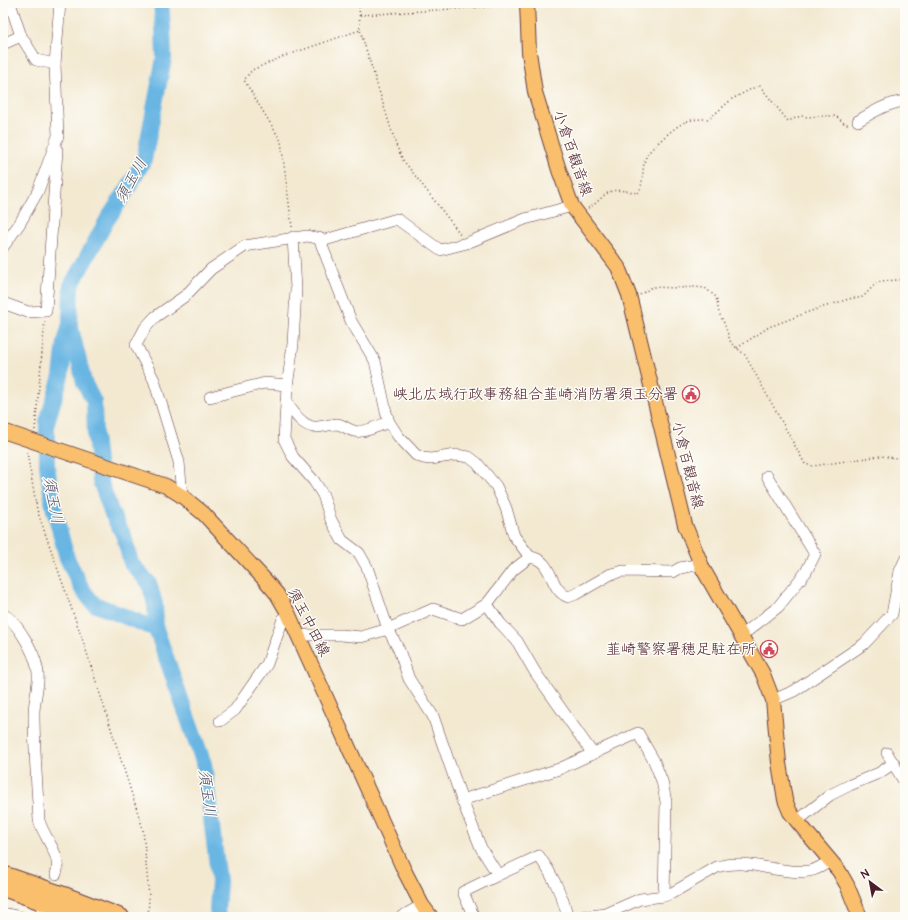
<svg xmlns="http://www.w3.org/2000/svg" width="908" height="920" viewBox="0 0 908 920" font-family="'Architects Daughter','Klee One',sans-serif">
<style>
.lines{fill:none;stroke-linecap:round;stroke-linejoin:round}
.river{stroke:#69b6e3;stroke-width:16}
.minor-casing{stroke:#633d44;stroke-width:12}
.major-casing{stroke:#633d44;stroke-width:16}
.highway-casing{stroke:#633d44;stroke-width:18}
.path{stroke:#633d44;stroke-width:1.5;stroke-dasharray:1 3;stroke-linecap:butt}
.minor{stroke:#fff;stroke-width:11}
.major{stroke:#f9bf6d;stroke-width:14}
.highway{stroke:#f9bf6d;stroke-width:16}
.labels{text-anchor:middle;stroke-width:3;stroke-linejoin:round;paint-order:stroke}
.street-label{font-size:15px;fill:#4a1f2b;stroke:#fdfcf7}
.poi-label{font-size:15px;fill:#4a1f2b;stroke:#fdfcf7;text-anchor:end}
.water-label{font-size:16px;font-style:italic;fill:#55546b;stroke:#fdfcf7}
</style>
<rect width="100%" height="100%" fill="#fdfcf7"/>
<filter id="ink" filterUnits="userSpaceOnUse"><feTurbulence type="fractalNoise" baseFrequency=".025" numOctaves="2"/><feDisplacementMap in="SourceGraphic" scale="8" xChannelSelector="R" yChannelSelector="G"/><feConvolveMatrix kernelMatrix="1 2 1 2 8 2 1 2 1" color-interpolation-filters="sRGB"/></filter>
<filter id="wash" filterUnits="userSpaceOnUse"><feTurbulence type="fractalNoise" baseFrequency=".012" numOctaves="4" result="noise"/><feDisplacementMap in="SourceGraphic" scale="16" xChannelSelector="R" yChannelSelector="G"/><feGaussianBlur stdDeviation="0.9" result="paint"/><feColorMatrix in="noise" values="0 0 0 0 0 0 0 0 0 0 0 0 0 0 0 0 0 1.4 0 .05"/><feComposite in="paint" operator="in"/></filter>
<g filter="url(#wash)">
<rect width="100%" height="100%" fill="#f3e9d1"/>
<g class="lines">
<g class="river">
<polyline points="161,3 163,26 164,58 144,160 127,190 107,220 71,286 70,324 84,382 94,402 95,435 100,480 112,514 124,536 131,563 149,583 155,604 156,629 204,764 219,881 217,909 218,917"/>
<polyline points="69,328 65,342 61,376 47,422 47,465 53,506 67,558 82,589 94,604 156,629"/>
</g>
</g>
</g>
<g filter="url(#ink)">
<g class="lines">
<defs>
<g id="minor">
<polyline points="10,3 21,36"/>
<polyline points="3,44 21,36 36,60 55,64 58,136 38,191 20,223 3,247"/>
<polyline points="55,64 60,3"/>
<path d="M858 121C873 112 887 103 905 101"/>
<polyline points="293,237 296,289 293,344 287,387 284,439 293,457 314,481 323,495 331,520 342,540 359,553 367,567 388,629 399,650 409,679 433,716 462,800 481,848 498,875 463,892 474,917"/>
<path d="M319 238 351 321 375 361 386 412 389 422 398 436 416 455 423 458 431 459 456 455 469 457 477 463 496 486 506 508 514 536 530 557C554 560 548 589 568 597L576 594 611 574 623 571 673 572 680 568 701 564"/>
<polyline points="3,303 28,312 46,311 57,150"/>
<polyline points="210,397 265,383 287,385"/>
<path d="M286 402C293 411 300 424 313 427 320 428 329 424 337 424 344 425 348 430 354 431 361 434 381 425 389 422"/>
<polyline points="182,496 179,462 154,380 136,345 145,328 155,317 185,296 211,269 245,246 307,236 325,240 397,219 440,250 467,243 525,219 572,206"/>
<polyline points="487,604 500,623 517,641 535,672 593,754"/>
<path d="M3 614C17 621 34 652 37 667 41 681 34 698 34 713 34 749 37 785 39 820 43 837 63 856 56 874"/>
<polyline points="299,636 310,635 341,635 361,637 388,629 433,609 462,619 487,604 513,570 530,557"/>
<polyline points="741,636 778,607 806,572 815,554 767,476"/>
<polyline points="773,700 794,691 864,644 892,614 900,571 905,560"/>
<polyline points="220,721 235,710 267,664 283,619 288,613"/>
<polyline points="887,753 905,783"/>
<polyline points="462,800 559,769 638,733 654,761 662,781 666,802 664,896"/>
<polyline points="797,821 830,795 850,785 879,773 894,763"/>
<path d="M498 875 539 856C553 875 562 894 568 917"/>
<polyline points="3,913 21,917"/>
<polyline points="39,917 42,911"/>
<polyline points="401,917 422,905"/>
<path d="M581 917 606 914 640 899 664 896 672 893 717 867C747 857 778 875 809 871 817 870 824 865 831 860"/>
</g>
<g id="major">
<polyline points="527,3 529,52 535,92 559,170 572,206 618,267 629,295 685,525 703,569 763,674 773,700 779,763 785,800 790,812 797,821 839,871 847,885 860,917"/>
<polyline points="3,431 166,486 182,496 204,514 265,580 277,594 288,613 404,870 422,905 431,917"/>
</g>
<g id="highway">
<polyline points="3,874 64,895 121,917"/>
<polyline points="3,888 83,917"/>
</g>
</defs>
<use href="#minor" class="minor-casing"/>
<use href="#major" class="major-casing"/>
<use href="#highway" class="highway-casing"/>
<g class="path">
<polyline points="359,3 360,30 396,145 403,160 461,235"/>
<polyline points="475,3 475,8"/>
<polyline points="360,15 515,5"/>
<path d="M588 208C598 204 602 194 612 191 617 189 632 192 638 193 645 182 641 168 646 157 649 149 677 125 685 122 693 119 701 119 709 119L732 99 759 85 788 121 801 116 808 117 820 116H836L845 124H849"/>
<polyline points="292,227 281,141 244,80 252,70 282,57 360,30"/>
<polyline points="640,295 652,287 678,288 694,287 705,288 716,297 719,313 724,323 731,343 745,355 805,464 813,466 880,456 905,459"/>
<polyline points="737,348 769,327 811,311 852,298 861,298 866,294 875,284 881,281 898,280 905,281"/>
<polyline points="35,430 45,320"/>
<polyline points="27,452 37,510 85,647 143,829 149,897 148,917"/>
</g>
<use href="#minor" class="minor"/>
<use href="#major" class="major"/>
<use href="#highway" class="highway"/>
</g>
</g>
<defs>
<symbol id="civic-ring" viewBox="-11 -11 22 22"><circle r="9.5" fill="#fdfcf7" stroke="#d1495b" stroke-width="1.5"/><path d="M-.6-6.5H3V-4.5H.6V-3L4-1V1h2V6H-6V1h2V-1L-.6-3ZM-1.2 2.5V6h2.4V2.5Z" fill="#d1495b"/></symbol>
</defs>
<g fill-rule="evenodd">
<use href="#civic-ring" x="681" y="384" width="20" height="20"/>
<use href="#civic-ring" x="759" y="639" width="20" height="20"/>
</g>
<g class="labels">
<g class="street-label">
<text transform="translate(573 153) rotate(71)" y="5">小倉百観音線</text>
<text transform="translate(688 465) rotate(76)" y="5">小倉百観音線</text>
<text transform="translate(309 622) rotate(63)" y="5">須玉中田線</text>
</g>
<g class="poi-label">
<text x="678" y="399">峡北広域行政事務組合韮崎消防署須玉分署</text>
<text x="756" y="654">韮崎警察署穂足駐在所</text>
</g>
<g class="water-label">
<text transform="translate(130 180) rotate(-61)" y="6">須玉川</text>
<text transform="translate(54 500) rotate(79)" y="6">須玉川</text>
<text transform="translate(208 793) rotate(82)" y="6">須玉川</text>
</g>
</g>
<rect width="908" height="920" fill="none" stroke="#fdfcf7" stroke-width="16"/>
<g transform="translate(870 882) rotate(328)" stroke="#fdfcf7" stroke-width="3" paint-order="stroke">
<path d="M0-3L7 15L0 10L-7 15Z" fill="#4a1f2b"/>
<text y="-6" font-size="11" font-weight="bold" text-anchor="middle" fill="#4a1f2b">N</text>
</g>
</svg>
